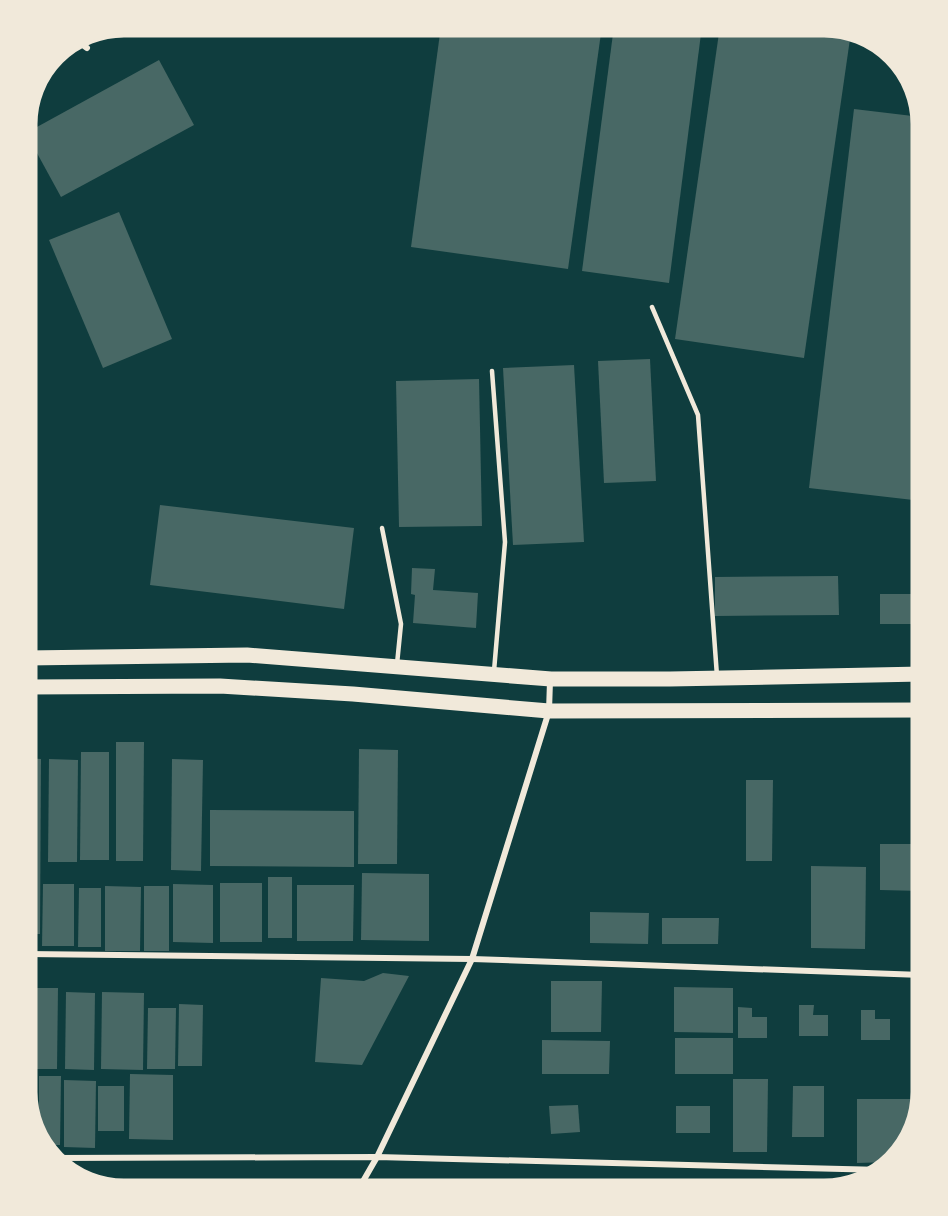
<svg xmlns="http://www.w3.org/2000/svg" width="948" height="1216" viewBox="0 0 948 1216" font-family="'Nunito Sans',sans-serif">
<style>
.building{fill:#486865}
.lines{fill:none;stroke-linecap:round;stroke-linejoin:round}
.service{stroke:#f1e9da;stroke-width:4.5}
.minor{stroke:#f1e9da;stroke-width:6}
.primary{stroke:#f1e9da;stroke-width:15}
.rim{fill:none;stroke:#f1e9da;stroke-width:3}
</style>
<rect width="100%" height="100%" fill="#0f3d3e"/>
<g class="building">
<polygon points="441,26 602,26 568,269 411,247"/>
<polygon points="614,26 702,26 669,283 582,271"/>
<polygon points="720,26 830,26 851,32 804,358 675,339"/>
<polygon points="159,60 194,125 61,197 26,133"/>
<polygon points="854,109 921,117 922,124 922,501 809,488"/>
<polygon points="119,212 172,339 103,368 49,240"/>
<polygon points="650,359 656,481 604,483 598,361"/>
<polygon points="574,365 584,542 513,545 503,368"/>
<polygon points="479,379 482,526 399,527 396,381"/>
<polygon points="160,505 354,528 344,609 150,585"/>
<polygon points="412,568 435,569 433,590 478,593 476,628 413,623 415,595 411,594"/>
<polygon points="838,576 839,615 715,616 715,577"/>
<rect x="880" y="594" width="42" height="30"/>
<polygon points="116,742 144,742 143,861 116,861"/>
<polygon points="359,749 398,750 397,864 358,864"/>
<polygon points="81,752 109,752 109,860 80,860"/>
<polygon points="26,758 41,759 40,934 26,934"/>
<polygon points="49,759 78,760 77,862 48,862"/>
<polygon points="172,759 203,760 201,871 171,870"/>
<polygon points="746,780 773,780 772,861 746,861"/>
<polygon points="210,810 354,811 354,867 210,866"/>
<polygon points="880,844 922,844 922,891 880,890"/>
<polygon points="811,866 866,867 865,949 811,948"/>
<polygon points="362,873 429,874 429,941 361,940"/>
<rect x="268" y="877" width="24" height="61"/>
<rect x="220" y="883" width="42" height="59"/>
<polygon points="43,884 74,884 74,946 42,946"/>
<polygon points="173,884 213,885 213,943 173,942"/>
<polygon points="297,885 354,885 353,941 297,941"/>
<polygon points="105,886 141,887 140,951 105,951"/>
<rect x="144" y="886" width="25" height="65"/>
<polygon points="79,888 101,888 101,947 78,947"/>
<polygon points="590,912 649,913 648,944 590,943"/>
<polygon points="662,918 719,918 718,944 662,944"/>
<polygon points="383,973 409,976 362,1065 315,1062 321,978 364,981"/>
<polygon points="551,981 602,981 601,1032 551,1032"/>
<polygon points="674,987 733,988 733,1033 674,1032"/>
<polygon points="26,988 58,988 57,1069 26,1069"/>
<polygon points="66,992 95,993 94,1070 65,1069"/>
<polygon points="102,992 144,993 143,1070 101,1069"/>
<polygon points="179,1004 203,1005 202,1066 178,1066"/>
<polygon points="799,1005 814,1005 813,1015 828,1015 828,1036 799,1036"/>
<polygon points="738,1007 752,1008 752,1017 767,1017 767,1038 738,1038"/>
<polygon points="148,1008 176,1008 175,1069 147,1069"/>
<polygon points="861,1010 875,1010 875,1019 890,1019 890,1040 861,1040"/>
<rect x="675" y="1038" width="58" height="36"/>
<polygon points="542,1040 610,1041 609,1074 542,1074"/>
<polygon points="130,1074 173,1075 173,1140 129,1139"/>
<polygon points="26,1076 35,1076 35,1122 26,1092"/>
<polygon points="39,1076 61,1076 60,1145 41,1145 39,1137"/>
<polygon points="733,1079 768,1079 767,1152 733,1152"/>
<polygon points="64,1080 96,1081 95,1148 64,1147"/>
<rect x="98" y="1086" width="26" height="45"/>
<polygon points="793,1086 824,1086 824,1137 792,1137"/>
<polygon points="857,1099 921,1099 910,1141 890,1162 857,1163"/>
<polygon points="578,1105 580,1132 551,1134 549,1106"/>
<rect x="676" y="1106" width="34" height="27"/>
</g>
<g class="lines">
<g class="service">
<polyline points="652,307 698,415 717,676"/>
<polyline points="492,371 505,542 494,671"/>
<polyline points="382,528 401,624 397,664"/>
</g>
<g class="minor">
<polyline points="79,42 87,48"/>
<polyline points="26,954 472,959 922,975"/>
<polyline points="54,1158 377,1157 883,1170"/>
<polyline points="358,1190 377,1157 472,959 549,711 550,681"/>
</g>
<g class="primary">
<polyline points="26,658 247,655 551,679 670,679 922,674"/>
<polyline points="26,687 220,686 353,694 549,711 922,710"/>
</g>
</g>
<path d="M0 0H948V1216H0ZM124 36H824A88 88 0 0 1 912 124V1092A88 88 0 0 1 824 1180H124A88 88 0 0 1 36 1092V124A88 88 0 0 1 124 36Z" fill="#f1e9da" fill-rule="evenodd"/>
<path class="rim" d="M124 36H824A88 88 0 0 1 912 124V1092A88 88 0 0 1 824 1180H124A88 88 0 0 1 36 1092V124A88 88 0 0 1 124 36Z"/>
</svg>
